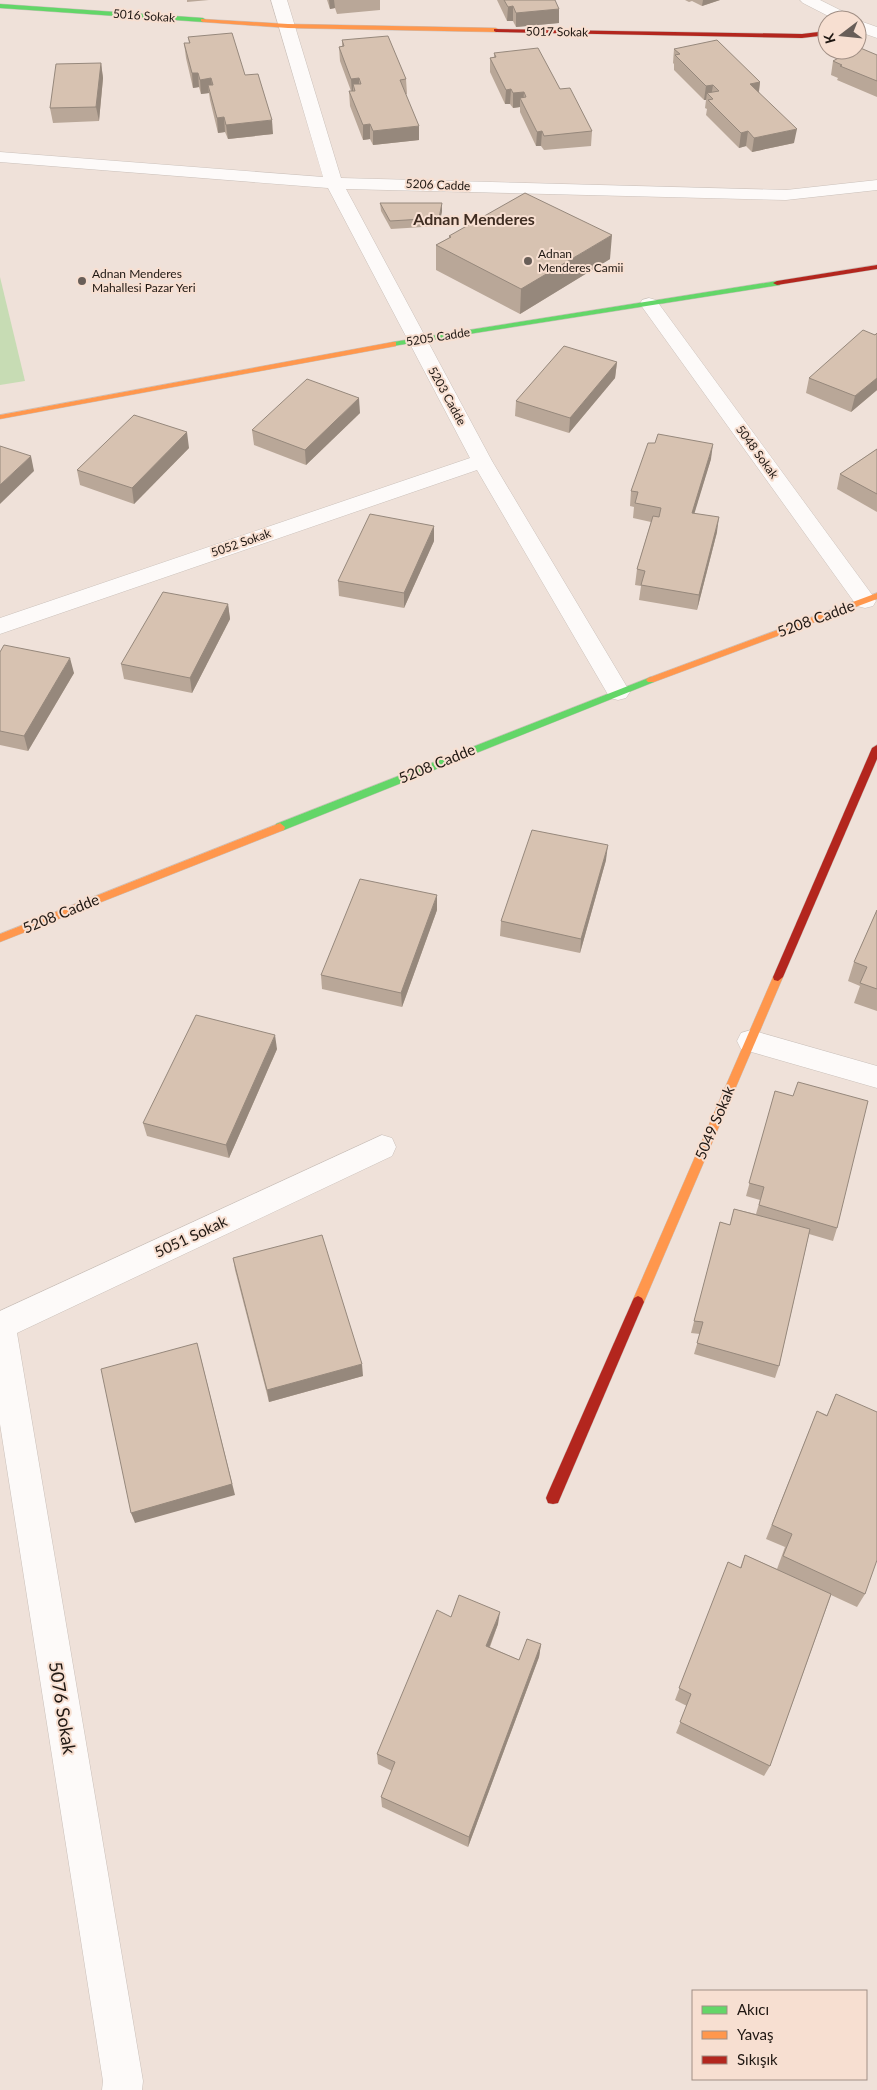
<svg xmlns="http://www.w3.org/2000/svg" width="877" height="2090" viewBox="0 0 877 2090" font-family="Lato,sans-serif">
<style>
.green{fill:#c7dcb4}
.lines{fill:none;stroke-linecap:round;stroke-linejoin:round}
.street-casing{stroke:#cac0ba;stroke-width:1}
.fast-casing{stroke:#cac0ba;stroke-width:1}
.slow-casing{stroke:#cac0ba;stroke-width:1}
.jam-casing{stroke:#cac0ba;stroke-width:1}
.street{fill:#fdfaf9;fill-rule:evenodd}
.fast{fill:#63d668;fill-rule:evenodd}
.slow{fill:#ff974d;fill-rule:evenodd}
.jam{fill:#b3261e;fill-rule:evenodd}
.wall{fill:#b9a798}
.shaded-wall{fill:#96887c}
.building{fill:#d7c2b1;stroke:#96887c}
.poi-dot{fill:#685e58;stroke:#f7dfd1;stroke-width:2}
.labels{text-anchor:middle;stroke-width:4;stroke-linejoin:round;paint-order:stroke}
.far-street-label{font-size:12px;fill:#1f1712;stroke:#f7dfd1}
.far-poi-label{font-size:12px;fill:#1f1712;stroke:#f7dfd1;text-anchor:start}
.street-label{font-size:15px;fill:#1f1712;stroke:#f7dfd1}
.far-district-label{font-size:16px;font-weight:bold;fill:#3f2d22;stroke:#f7dfd1}
.near-street-label{font-size:18px;fill:#1f1712;stroke:#f7dfd1}
</style>
<rect width="100%" height="100%" fill="#efe1d9"/>
<polygon class="green" points="0,277 25,381 0,385"/>
<g class="lines">
<defs>
<g id="street">
<polygon points="271,0 287,0 341,178 786,190 877,180 877,190 786,200 346,189 492,461 630,692 626,698 618,700 610,698 477,470 0,634 0,618 470,458 328,188 0,162 0,152 323,177"/>
<polygon points="800,0 820,0 854,17 856,20 836,20 803,3"/>
<polygon points="857,20 877,27 877,38 857,31"/>
<polygon points="649,298 656,300 873,596 876,601 873,606 865,608 857,606 640,304 642,300"/>
<polygon points="751,1030 877,1066 877,1088 741,1049 737,1041 741,1033"/>
<polygon points="382,1135 392,1138 396,1147 392,1156 17,1333 143,2081 142,2090 102,2090 103,2081 0,1424 0,1311"/>
</g>
<g id="fast">
<polygon points="0,4 203,18 206,20 203,22 0,8"/>
<polygon points="777,281 781,283 780,285 393,346 389,344 393,342"/>
<polygon points="651,677 654,678 654,682 284,830 280,831 275,827 276,824"/>
</g>
<g id="slow">
<polygon points="201,19 288,24 496,28 499,30 496,32 288,28 203,22 201,21"/>
<polygon points="393,342 396,342 396,346 0,419 0,415"/>
<polygon points="877,593 877,599 654,682 648,682 646,680 648,678"/>
<polygon points="280,823 285,827 284,830 0,942 0,934"/>
<polygon points="778,973 783,977 644,1302 642,1306 638,1308 634,1306 632,1302 773,977"/>
</g>
<g id="jam">
<polygon points="494,29 802,34 827,31 827,35 802,38 496,32 494,31"/>
<polygon points="877,265 877,269 777,285 773,283 777,281"/>
<polygon points="877,745 877,759 783,977 778,981 774,980 773,977 872,748"/>
<polygon points="638,1296 642,1298 644,1302 558,1503 553,1504 548,1503 546,1498 548,1493 632,1302 634,1298"/>
</g>
</defs>
<use href="#street" class="street-casing"/>
<use href="#fast" class="fast-casing"/>
<use href="#slow" class="slow-casing"/>
<use href="#jam" class="jam-casing"/>
<use href="#street" class="street"/>
<use href="#fast" class="fast"/>
<use href="#slow" class="slow"/>
<use href="#jam" class="jam"/>
</g>
<g class="wall">
<polygon points="187,0 209,0 187,2"/>
<polygon points="327,0 380,0 380,10 337,14 335,8 330,9"/>
<polygon points="497,0 555,0 559,23 516,27 513,21 507,21"/>
<polygon points="685,0 720,0 702,6 692,1 689,2"/>
<polygon points="188,37 273,134 228,139 225,132 218,133 210,100 209,93 201,94 199,87 193,88 186,58 184,43 189,43"/>
<polygon points="342,40 406,79 407,94 406,94 419,140 373,145 370,139 363,140 350,106 349,91 351,91 340,61 339,47 342,46"/>
<polygon points="674,49 760,82 759,92 794,143 752,152 746,146 739,148 706,115 707,109 705,108 706,100 704,100 674,70 674,64 673,63"/>
<polygon points="494,53 560,89 592,131 591,146 544,150 541,146 536,146 520,112 520,107 513,108 510,104 505,104 490,72 490,58 494,57"/>
<polygon points="877,55 877,97 837,80 838,78 831,75 833,61"/>
<polygon points="101,63 103,78 99,121 53,123 50,108"/>
<polygon points="380,203 442,211 439,226 391,229 381,211"/>
<polygon points="449,236 610,259 520,314 436,270 436,245 449,238"/>
<polygon points="877,333 877,390 851,412 806,393 809,378"/>
<polygon points="617,362 615,378 569,433 515,416 516,401"/>
<polygon points="360,413 306,465 254,445 252,430"/>
<polygon points="189,448 134,504 80,485 77,470"/>
<polygon points="877,449 877,512 837,489 840,474"/>
<polygon points="711,459 694,513 717,532 697,610 639,600 641,586 635,585 637,569 651,522 633,518 634,507 630,506 631,491"/>
<polygon points="434,541 404,608 339,596 338,581"/>
<polygon points="228,604 230,619 192,693 124,679 121,664"/>
<polygon points="0,652 74,673 28,751 0,745"/>
<polygon points="606,860 580,953 500,936 501,921"/>
<polygon points="437,910 402,1007 322,989 321,975"/>
<polygon points="877,910 877,1011 854,1003 860,986 848,981 854,962"/>
<polygon points="277,1049 229,1158 147,1136 143,1123"/>
<polygon points="775,1091 837,1228 833,1241 809,1234 779,1366 775,1378 694,1354 700,1334 691,1333 720,1222 730,1225 734,1209 756,1214 760,1200 746,1196"/>
<polygon points="233,1258 363,1376 269,1402 235,1270"/>
<polygon points="836,1394 865,1594 857,1607 831,1595 770,1766 764,1776 676,1733 687,1706 675,1700 728,1562 740,1568 745,1555 777,1569 785,1547 766,1539 817,1411 827,1415"/>
<polygon points="451,1617 498,1624 490,1647 519,1660 541,1644 539,1657 468,1847 382,1807 381,1797 392,1771 378,1764 377,1754"/>
</g>
<g class="shaded-wall">
<polygon points="329,0 334,0 335,8 330,9"/>
<polygon points="703,0 720,0 702,6"/>
<polygon points="513,6 513,21 507,21 508,7"/>
<polygon points="559,9 559,23 516,27 516,13"/>
<polygon points="101,63 103,78 99,121 96,107"/>
<polygon points="192,73 198,73 199,87 193,88"/>
<polygon points="211,78 213,93 208,85 209,93 201,94 200,80"/>
<polygon points="359,78 359,92 353,84 353,93 352,93 351,79"/>
<polygon points="760,82 758,97 750,84"/>
<polygon points="713,85 711,97 707,93 706,100 704,100 706,86"/>
<polygon points="511,89 510,104 505,104 506,90"/>
<polygon points="524,92 523,104 520,98 520,107 513,108 513,93"/>
<polygon points="224,117 225,132 218,133 217,118"/>
<polygon points="272,120 273,134 228,139 226,125"/>
<polygon points="370,124 370,139 363,140 363,125"/>
<polygon points="419,126 419,140 373,145 373,131"/>
<polygon points="797,129 794,143 752,152 754,138"/>
<polygon points="542,131 541,146 536,146 537,132"/>
<polygon points="748,131 746,146 739,148 741,133"/>
<polygon points="442,203 442,211 439,226 439,218"/>
<polygon points="612,235 610,259 520,314 521,289"/>
<polygon points="617,362 615,378 569,433 570,418"/>
<polygon points="877,378 877,390 851,412 855,396"/>
<polygon points="359,398 360,413 306,465 305,450"/>
<polygon points="187,432 189,448 134,504 132,488"/>
<polygon points="713,444 711,459 690,528 692,513"/>
<polygon points="31,456 34,471 0,504 0,485"/>
<polygon points="719,517 717,532 697,610 699,595"/>
<polygon points="434,526 434,541 404,608 404,593"/>
<polygon points="228,604 230,619 192,693 190,678"/>
<polygon points="70,658 74,673 28,751 24,736"/>
<polygon points="608,845 606,860 580,953 581,939"/>
<polygon points="437,895 437,910 402,1007 401,993"/>
<polygon points="275,1035 277,1049 229,1158 226,1145"/>
<polygon points="200,1355 235,1495 135,1523 131,1513"/>
<polygon points="362,1364 363,1376 269,1402 267,1390"/>
<polygon points="500,1612 498,1624 485,1658 486,1646"/>
<polygon points="541,1644 539,1657 468,1847 469,1837"/>
</g>
<g class="building">
<polygon points="504,0 555,0 559,9 516,13 513,6 508,7"/>
<polygon points="232,33 245,75 258,74 272,120 226,125 224,117 217,118 208,85 213,85 211,78 200,80 198,73 192,73 184,43 190,43 188,37"/>
<polygon points="388,36 406,79 400,80 419,126 373,131 370,124 363,125 349,91 355,91 353,84 361,84 359,78 351,79 339,47 344,46 342,40"/>
<polygon points="717,40 760,82 750,84 797,129 754,138 748,131 741,133 708,100 713,99 707,93 719,91 713,85 706,86 675,55 680,54 674,49"/>
<polygon points="858,47 877,55 877,81 840,66 842,65 833,61 853,50 857,50 857,48"/>
<polygon points="538,48 560,89 570,88 592,131 544,136 542,131 537,132 520,98 526,97 524,92 513,93 511,89 506,90 490,58 496,57 494,53"/>
<polygon points="101,63 96,107 50,108 56,64"/>
<polygon points="525,193 612,235 521,289 436,245 451,237 449,236"/>
<polygon points="380,203 442,203 439,218 390,221"/>
<polygon points="863,330 875,335 877,333 877,378 855,396 809,378"/>
<polygon points="564,346 617,362 570,418 516,401"/>
<polygon points="307,379 359,398 305,450 252,430"/>
<polygon points="134,415 187,432 132,488 77,470"/>
<polygon points="658,434 713,444 692,513 719,517 699,595 641,585 645,571 637,569 653,516 659,517 661,508 635,503 638,492 631,491 648,443 655,443"/>
<polygon points="0,446 31,456 0,485"/>
<polygon points="877,449 877,494 840,474"/>
<polygon points="370,514 434,526 404,593 338,581"/>
<polygon points="163,592 228,604 190,678 121,664"/>
<polygon points="4,645 70,658 24,736 0,731 0,652"/>
<polygon points="532,830 608,845 581,939 501,921"/>
<polygon points="360,879 437,895 401,993 321,975"/>
<polygon points="877,910 877,989 860,983 867,967 854,962"/>
<polygon points="196,1015 275,1035 226,1145 143,1123"/>
<polygon points="798,1082 868,1101 837,1228 759,1205 764,1187 749,1183 775,1091 793,1096"/>
<polygon points="734,1209 810,1229 779,1366 697,1343 703,1322 694,1321 720,1222 730,1225"/>
<polygon points="322,1235 362,1364 267,1390 233,1258"/>
<polygon points="197,1343 232,1484 131,1513 101,1369"/>
<polygon points="836,1394 877,1412 877,1560 865,1594 783,1556 792,1534 772,1525 817,1411 827,1416"/>
<polygon points="745,1555 831,1594 770,1766 680,1722 691,1694 679,1688 728,1562 741,1568"/>
<polygon points="459,1595 500,1612 486,1646 519,1660 527,1639 541,1644 469,1837 381,1797 395,1762 377,1754 437,1610 451,1617"/>
</g>
<g class="poi-dot">
<circle cx="528" cy="261" r="5"/>
<circle cx="82" cy="281" r="5"/>
</g>
<g class="labels">
<g class="far-street-label">
<text transform="translate(144 16) rotate(4)" y="4">5016 Sokak</text>
<text transform="translate(557 32) rotate(1)" y="4">5017 Sokak</text>
<text transform="translate(438 185) rotate(2)" y="4">5206 Cadde</text>
<text transform="translate(438 337) rotate(-9)" y="4">5205 Cadde</text>
<text transform="translate(447 396) rotate(61)" y="4">5203 Cadde</text>
<text transform="translate(757 452) rotate(54)" y="4">5048 Sokak</text>
<text transform="translate(241 543) rotate(-19)" y="4">5052 Sokak</text>
</g>
<g class="far-poi-label">
<text x="538" y="258">Adnan<tspan x="538" dy="14">Menderes Camii</tspan></text>
<text x="92" y="278">Adnan Menderes<tspan x="92" dy="14">Mahallesi Pazar Yeri</tspan></text>
</g>
<g class="street-label">
<text transform="translate(816 619) rotate(-20)" y="5">5208 Cadde</text>
<text transform="translate(437 764) rotate(-22)" y="5">5208 Cadde</text>
<text transform="translate(61 914) rotate(-22)" y="5">5208 Cadde</text>
<text transform="translate(715 1123) rotate(-67)" y="5">5049 Sokak</text>
<text transform="translate(191 1237) rotate(-25)" y="5">5051 Sokak</text>
</g>
<g class="far-district-label">
<text x="474" y="225">Adnan Menderes</text>
</g>
<g class="near-street-label">
<text transform="translate(62 1708) rotate(81)" y="6">5076 Sokak</text>
</g>
</g>
<rect x="692" y="1990" width="175" height="90" fill="#f7dfd1" stroke="#a18f85"/>
<rect x="702" y="2006" width="25" height="8" fill="#63d668" stroke="#a18f85"/>
<text x="737" y="2015" font-size="15" fill="#1f1712">Akıcı</text>
<rect x="702" y="2031" width="25" height="8" fill="#ff974d" stroke="#a18f85"/>
<text x="737" y="2040" font-size="15" fill="#1f1712">Yavaş</text>
<rect x="702" y="2056" width="25" height="8" fill="#b3261e" stroke="#a18f85"/>
<text x="737" y="2065" font-size="15" fill="#1f1712">Sıkışık</text>
<g transform="translate(842 35) rotate(254)"><circle r="24" fill="#f7dfd1" stroke="#a18f85"/>
<path d="M0-4L9 19L0 12L-9 19Z" fill="#685e58"/>
<text y="-8" font-size="14" font-weight="bold" text-anchor="middle" fill="#1f1712">K</text>
</g>
</svg>
